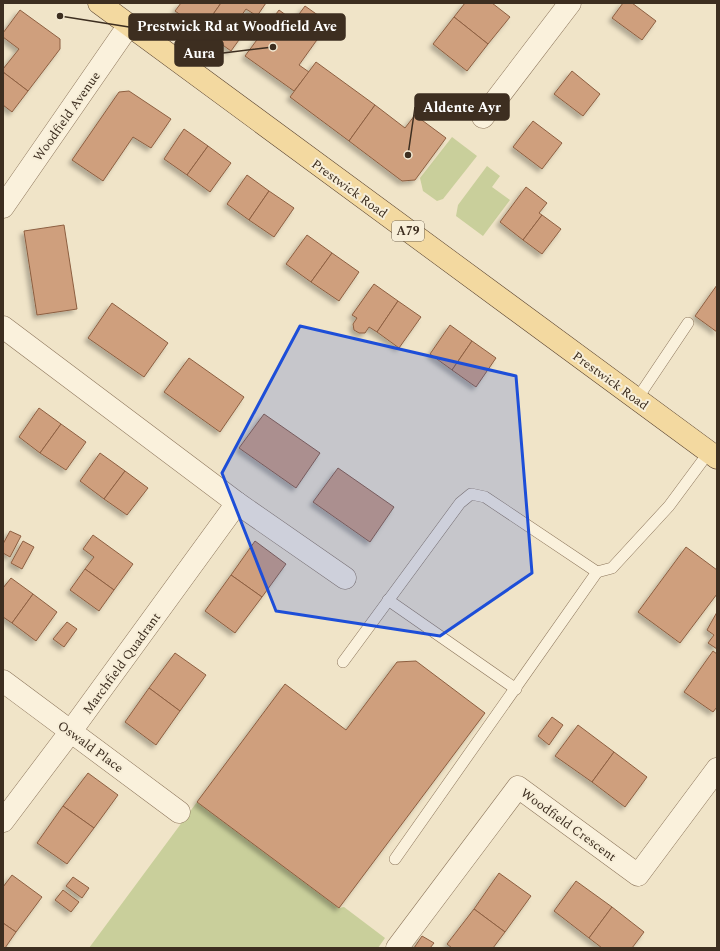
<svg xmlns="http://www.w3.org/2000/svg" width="720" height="951" viewBox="0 0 720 951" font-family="Spectral,serif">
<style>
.green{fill:#c9cf9b}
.building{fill:#cf9f7d;stroke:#8d5f41;filter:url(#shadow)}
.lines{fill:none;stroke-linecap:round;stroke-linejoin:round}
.service-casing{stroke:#8d765c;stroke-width:12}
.minor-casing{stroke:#8d765c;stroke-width:23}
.primary-casing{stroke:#5b4430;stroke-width:23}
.service{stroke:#faf1dc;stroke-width:11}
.minor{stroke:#faf1dc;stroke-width:22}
.primary{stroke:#f3d9a0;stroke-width:22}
.marked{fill:#1d4ed8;fill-opacity:0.2;stroke:#1d4ed8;stroke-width:3;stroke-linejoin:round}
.labels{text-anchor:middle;stroke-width:4;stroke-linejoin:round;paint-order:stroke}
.shield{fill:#f7eed8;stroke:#756857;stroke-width:1}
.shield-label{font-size:12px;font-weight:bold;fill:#3d2e20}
.street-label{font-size:13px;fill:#3d2e20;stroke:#f7eed8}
.leader{fill:none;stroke:#3d2e20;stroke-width:1.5}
.callout-dot{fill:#3d2e20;stroke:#f7eed8;stroke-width:1.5}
.callout{fill:#3d2e20;stroke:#3d2e20;stroke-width:1.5}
.callout-label{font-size:14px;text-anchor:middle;font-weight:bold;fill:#fff}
</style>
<defs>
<filter id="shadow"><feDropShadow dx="-3.5" dy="3.5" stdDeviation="2" flood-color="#0004"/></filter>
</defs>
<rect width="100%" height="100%" fill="#f0e4c8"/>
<g class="green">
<polygon points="452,137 477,156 443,199 437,201 423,191 420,178"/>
<polygon points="487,166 500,176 492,187 510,200 483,236 456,216 458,205"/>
<polygon points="197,802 339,908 344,907 385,938 378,948 89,948"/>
</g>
<g class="building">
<polygon points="181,3 221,3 202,30 175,11"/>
<polygon points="221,3 266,3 257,16 246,9 239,19 249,26 231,51 202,30"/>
<polygon points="465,3 492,3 510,17 488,44 454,17"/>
<polygon points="623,3 632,3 656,21 642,40 612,18"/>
<polygon points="305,6 329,23 299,65 309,72 294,91 245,56 279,10 294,21"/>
<polygon points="20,10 60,39 60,49 28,91 3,72 3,69 19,49 3,37 3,33"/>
<polygon points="454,17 488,44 467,71 433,44"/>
<polygon points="316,62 375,105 349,141 290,97"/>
<polygon points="572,71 600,94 583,116 554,94"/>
<polygon points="3,72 28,91 12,112 3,105"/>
<polygon points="129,91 171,119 151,148 133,137 103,181 72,160 119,92"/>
<polygon points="375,105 405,128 415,115 446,138 415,180 402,181 349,141"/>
<polygon points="533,121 562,143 542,169 513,147"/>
<polygon points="184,129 208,146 187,175 164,159"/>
<polygon points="208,146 231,163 210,192 187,175"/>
<polygon points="247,175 269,191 249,220 227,204"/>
<polygon points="526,187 547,203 539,213 542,215 523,240 500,222"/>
<polygon points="269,191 294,208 274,237 249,220"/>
<polygon points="542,215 561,229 542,254 523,240"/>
<polygon points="64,225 77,309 37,315 24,231"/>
<polygon points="307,235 332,253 311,282 286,264"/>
<polygon points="332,253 359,272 339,301 311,282"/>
<polygon points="374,284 398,301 377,332 369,327 365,333 359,333 354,330 353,324 357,318 352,315"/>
<polygon points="717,285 717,332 695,316"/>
<polygon points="398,301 421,317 399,348 377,332"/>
<polygon points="112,303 168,343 144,377 88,338"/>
<polygon points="450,325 472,341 452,370 430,354"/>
<polygon points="472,341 496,358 476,387 452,370"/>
<polygon points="189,358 244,397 220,432 164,392"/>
<polygon points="39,408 61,424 40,453 19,437"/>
<polygon points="264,414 320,453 296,488 239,448"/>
<polygon points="61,424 86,442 66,470 40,453"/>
<polygon points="100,453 125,471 104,499 80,481"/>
<polygon points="338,468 394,507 370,542 313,502"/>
<polygon points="125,471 148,488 127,515 104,499"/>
<polygon points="10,531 21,536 10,557 3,553 3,544"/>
<polygon points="93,535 133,564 114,590 85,569 94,557 83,549"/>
<polygon points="23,541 34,547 22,569 11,563"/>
<polygon points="255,541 286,564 262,597 231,575"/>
<polygon points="686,547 717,570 717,594 680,643 638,612"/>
<polygon points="85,569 114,590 99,611 70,590"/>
<polygon points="231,575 262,597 235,633 205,611"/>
<polygon points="11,578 33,594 12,623 3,617 3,588"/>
<polygon points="33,594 57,612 36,641 12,623"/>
<polygon points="717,612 717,649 708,643 714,635 707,630"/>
<polygon points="67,622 77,629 64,647 53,639"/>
<polygon points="713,651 717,654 717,707 713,712 684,692"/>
<polygon points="175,653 206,675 180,711 149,688"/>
<polygon points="416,661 485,713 339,908 197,802 285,684 346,730 397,662"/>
<polygon points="149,688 180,711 156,745 125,722"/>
<polygon points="552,717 563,725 549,745 538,736"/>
<polygon points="578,725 614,752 592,782 555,756"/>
<polygon points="614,752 647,777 625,807 592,782"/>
<polygon points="88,773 118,795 94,828 63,806"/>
<polygon points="63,806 94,828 67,864 37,843"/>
<polygon points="499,873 531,896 505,932 474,909"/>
<polygon points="12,875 42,897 16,932 3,923 3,887"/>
<polygon points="73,877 89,888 82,898 66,886"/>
<polygon points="576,881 612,907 589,938 554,911"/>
<polygon points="63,890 79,902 71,912 55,900"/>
<polygon points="612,907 644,932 632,948 602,948 589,938"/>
<polygon points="474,909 505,932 493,948 452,948 447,944"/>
<polygon points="3,923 16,932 5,948 3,948"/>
<polygon points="422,936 434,943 430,948 414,948"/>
</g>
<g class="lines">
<defs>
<g id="service">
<polyline points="637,399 688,323"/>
<polyline points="388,600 516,689"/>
<polyline points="343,662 460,503 471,494 485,497 597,572 612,568 669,506 709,452"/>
<polyline points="395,859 597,572"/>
</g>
<g id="minor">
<polyline points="483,117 570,3"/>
<polyline points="3,207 129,25"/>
<polyline points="3,327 237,503 345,578"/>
<polyline points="3,681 179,812"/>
<polyline points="3,821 71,731 237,503"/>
<polyline points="397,948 518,787 638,875 717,769"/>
</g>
<polyline id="primary" points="99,3 717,458"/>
</defs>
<use href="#service" class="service-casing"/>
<use href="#minor" class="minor-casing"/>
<use href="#primary" class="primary-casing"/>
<use href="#service" class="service"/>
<use href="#minor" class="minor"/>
<use href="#primary" class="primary"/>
</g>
<path class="marked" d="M300 326 516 376 532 573 440 636 276 611 222 473Z"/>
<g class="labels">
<rect class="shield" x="392" y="221" width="32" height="20" rx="3"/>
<g class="shield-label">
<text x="408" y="235">A79</text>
</g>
<g class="street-label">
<text transform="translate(66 116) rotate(-55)" y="5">Woodfield Avenue</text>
<text transform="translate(350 188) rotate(36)" y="5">Prestwick Road</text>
<text transform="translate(611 380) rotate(36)" y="5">Prestwick Road</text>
<text transform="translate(121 663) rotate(-54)" y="5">Marchfield Quadrant</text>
<text transform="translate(91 746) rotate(36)" y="5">Oswald Place</text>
<text transform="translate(569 824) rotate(36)" y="5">Woodfield Crescent</text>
</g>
</g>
<path class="leader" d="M60 16L129 27M273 47L223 53M408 155L415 107"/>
<g class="callout-dot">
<circle cx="60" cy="16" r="4"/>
<circle cx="273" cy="47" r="4"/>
<circle cx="408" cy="155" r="4"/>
</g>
<g class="callout">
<rect x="129" y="14" width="216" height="26" rx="4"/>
<rect x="175" y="40" width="48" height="26" rx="4"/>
<rect x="415" y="94" width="94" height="26" rx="4"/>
</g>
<g class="callout-label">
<text x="237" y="31">Prestwick Rd at Woodfield Ave</text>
<text x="199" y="58">Aura</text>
<text x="462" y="112">Aldente Ayr</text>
</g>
<rect width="720" height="951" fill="none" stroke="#3d2e20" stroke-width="8"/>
</svg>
